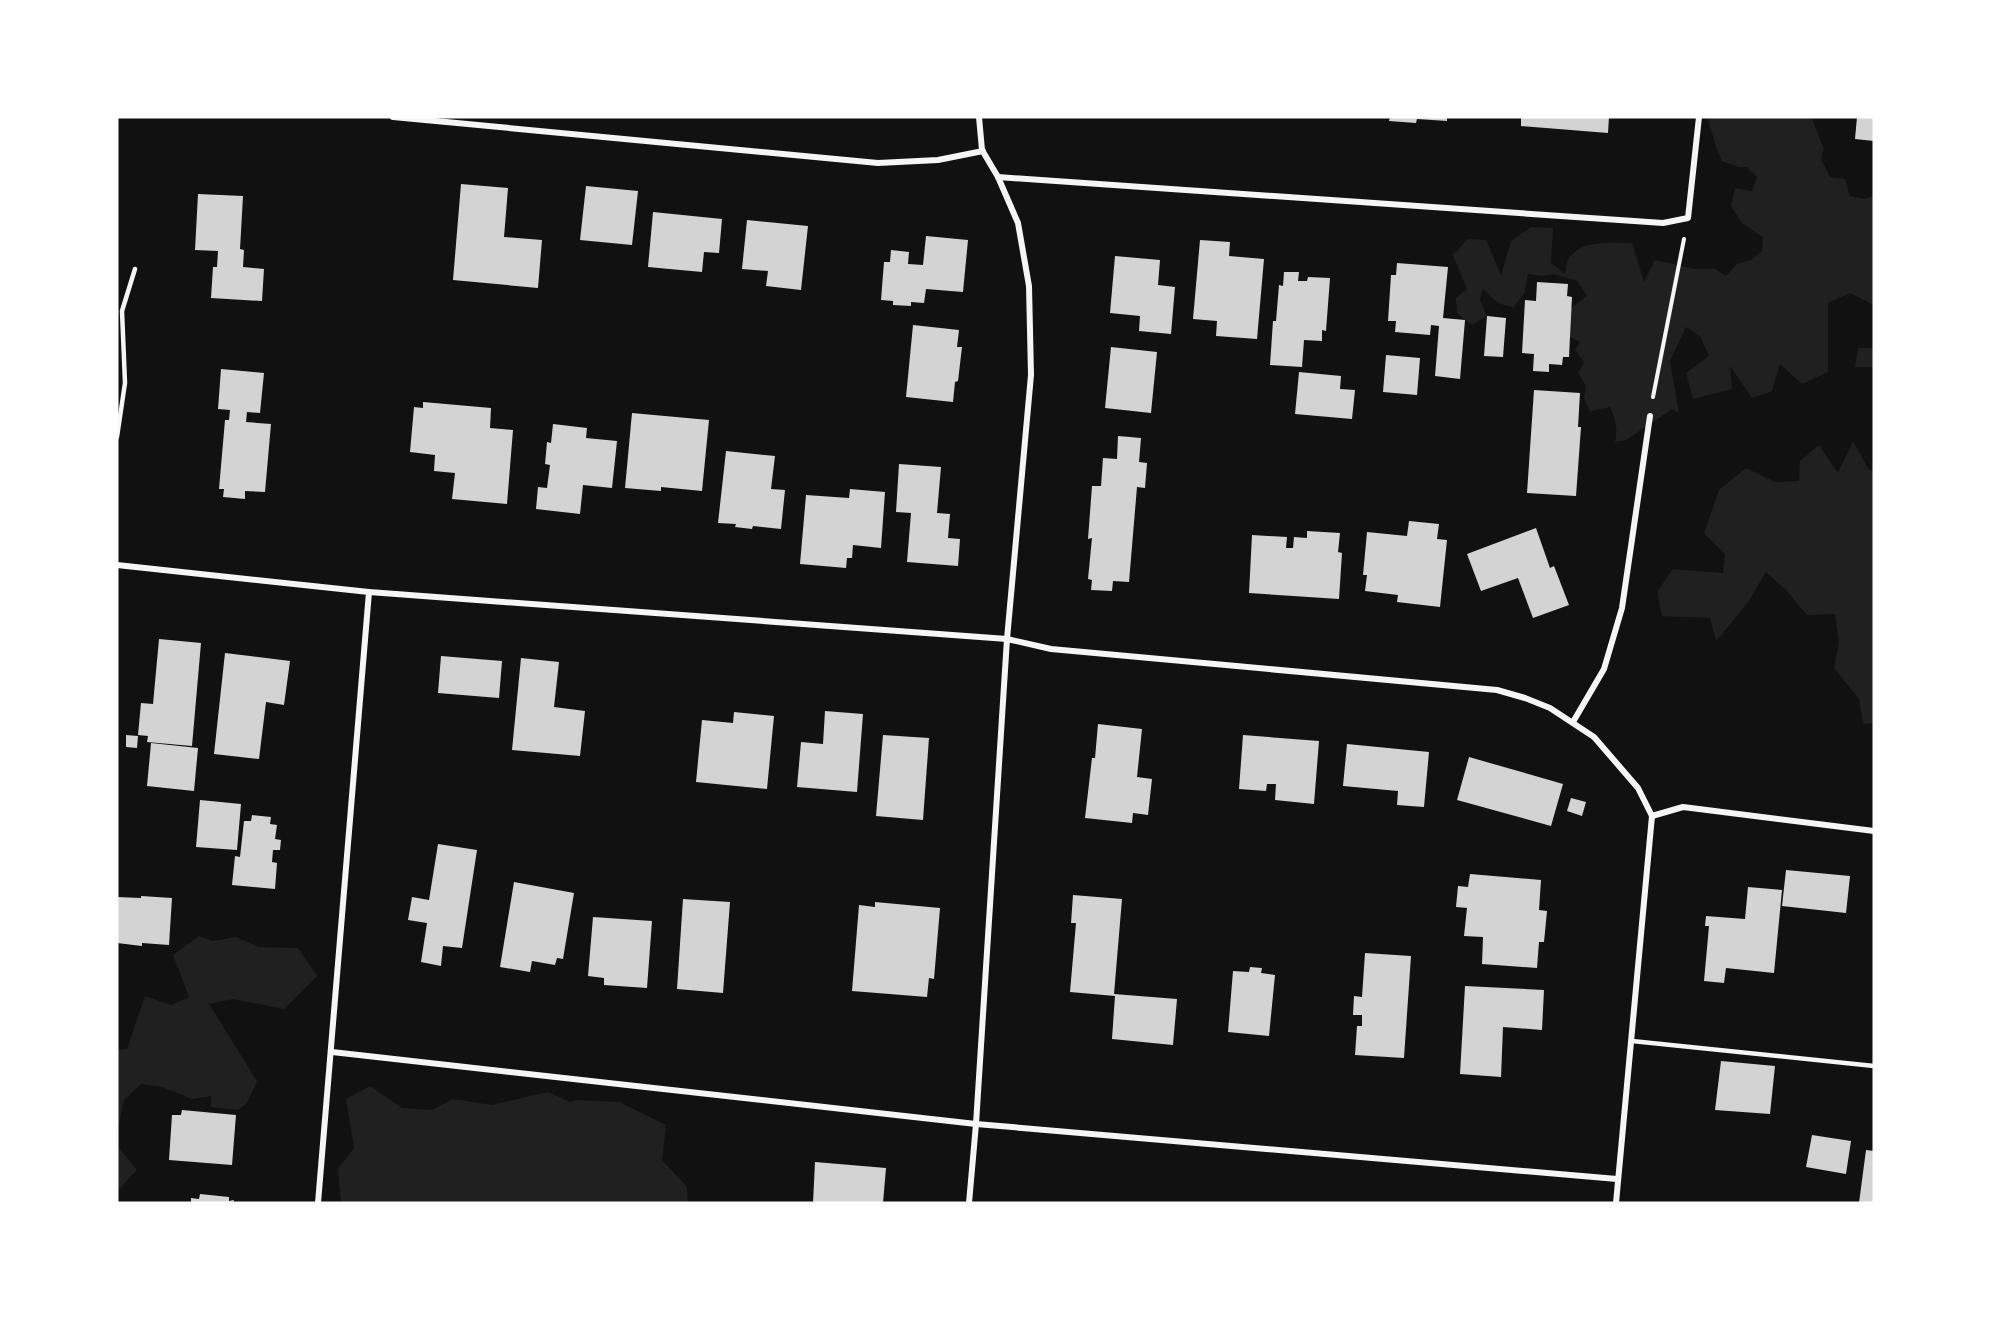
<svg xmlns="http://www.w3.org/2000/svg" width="1991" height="1320" viewBox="0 0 1991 1320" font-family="Merriweather,serif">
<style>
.green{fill:#202020}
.building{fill:#d3d3d3}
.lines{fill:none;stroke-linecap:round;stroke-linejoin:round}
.path{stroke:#f5f5f5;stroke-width:4}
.service{stroke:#f5f5f5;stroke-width:4.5}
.minor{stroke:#f5f5f5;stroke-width:6}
</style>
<rect width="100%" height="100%" fill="#111"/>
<g class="green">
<path d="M1707 117H1811L1824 149 1821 159 1830 177 1845 179 1850 196 1865 199 1874 195V305L1850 293 1828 303V372L1802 384 1780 364 1772 391 1752 398 1730 366 1732 389 1693 399 1686 373 1709 356 1700 336 1686 327 1670 361 1679 413 1672 409 1626 440 1615 442C1618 430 1616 418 1610 407L1590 411 1584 398 1586 386 1578 373 1584 362 1575 350 1580 342 1563 333 1564 313 1587 296 1577 281 1553 274 1543 276 1528 274 1525 292 1514 307C1498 305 1493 300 1483 288L1480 300 1487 316 1472 325 1457 313 1456 298 1467 289 1453 255 1468 239 1486 240 1501 275 1511 241 1531 227 1553 228 1551 263 1565 274C1566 270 1566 263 1568 260 1579 239 1612 243 1632 243L1644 282 1655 260 1694 269H1715L1726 276 1737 264 1751 260 1762 251 1763 237 1742 223 1731 206 1735 188 1752 191 1757 177 1747 167H1739L1722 161 1717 149Z"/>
<polygon points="1858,348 1874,348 1874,367 1855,367"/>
<polygon points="1853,441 1869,470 1874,470 1874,723 1863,724 1859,699 1834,668 1839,642 1835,614 1807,615 1787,591 1766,572 1747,604 1716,641 1710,618 1662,616 1657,592 1673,569 1723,573 1725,554 1704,533 1719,490 1746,468 1775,482 1799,481 1800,461 1819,445 1838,473"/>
<polygon points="199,936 213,941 236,937 259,947 298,948 317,976 284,1009 233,999 209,1004 257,1081 247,1103 238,1110 211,1107 211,1096 192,1099 162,1087 141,1084 124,1100 119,1124 119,1148 137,1170 119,1189 117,1187 117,1050 127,1049 145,996 171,1005 189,997 173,955"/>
<polygon points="370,1086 402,1108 432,1110 453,1099 492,1105 548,1092 570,1102 577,1100 619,1102 666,1125 662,1160 687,1187 688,1203 341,1203 338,1169 354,1148 346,1099"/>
</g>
<g class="building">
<polygon points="1390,117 1447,117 1447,121 1417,119 1416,123 1389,121"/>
<polygon points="1521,117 1609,117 1608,133 1521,126"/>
<polygon points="1857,117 1874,117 1874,141 1855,139"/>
<polygon points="461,184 508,188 504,237 542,240 538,288 453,280"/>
<polygon points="586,186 638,191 632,245 580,240"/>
<polygon points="198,194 243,196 240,249 244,250 243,267 264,269 262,301 211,298 213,267 217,267 218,251 195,250"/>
<polygon points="653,212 722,219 719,253 704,252 702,272 648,267"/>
<polygon points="747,220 808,226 801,290 766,286 768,271 742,269"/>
<polygon points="926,236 968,240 963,292 926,289 924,303 911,302 911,306 893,305 893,301 881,300 884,262 890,262 891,250 909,252 908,264 923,265"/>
<polygon points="1200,240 1230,242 1229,256 1264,259 1257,339 1216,336 1217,321 1193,319"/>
<polygon points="1115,256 1160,260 1158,285 1175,287 1171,334 1139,331 1140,316 1110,313"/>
<polygon points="1397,263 1448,267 1443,318 1465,320 1460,379 1435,376 1439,326 1431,325 1430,335 1395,332 1396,321 1388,321 1391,275 1396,275"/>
<polygon points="1284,272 1299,272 1298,281 1307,281 1308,277 1330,278 1326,331 1322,330 1322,341 1304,340 1302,367 1270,365 1273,321 1276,321 1279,285 1283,286"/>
<polygon points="1537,282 1568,284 1567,296 1572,297 1569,357 1563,357 1562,365 1549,364 1549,372 1533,371 1534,354 1522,353 1525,300 1536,301"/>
<polygon points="1487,316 1506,318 1503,357 1484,356"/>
<polygon points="913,325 959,330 957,347 962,347 958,381 955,382 953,402 906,397"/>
<polygon points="1111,347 1157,352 1151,413 1105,408"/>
<polygon points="1386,355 1420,358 1417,395 1383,392"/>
<polygon points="221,369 264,373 260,413 247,412 246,422 271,424 265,492 245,491 245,499 223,497 224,489 219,489 225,420 229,420 230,410 218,409"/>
<polygon points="1299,372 1341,376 1340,389 1355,390 1352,419 1295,414"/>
<polygon points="1534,390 1580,393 1578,427 1581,427 1576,496 1527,493"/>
<polygon points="423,402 491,408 490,428 513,430 507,504 452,499 455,473 434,471 435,455 410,452 414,407 423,408"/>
<polygon points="632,413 709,420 702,491 661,487 661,491 625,488"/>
<polygon points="553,424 587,428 586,438 617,441 612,488 583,485 580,514 536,509 538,487 547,488 550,465 545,464 547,442 551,443"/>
<polygon points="1118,436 1141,438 1139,462 1147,463 1145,488 1137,487 1129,582 1113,581 1112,591 1091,590 1092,580 1088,579 1092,538 1088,539 1092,486 1101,486 1103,458 1117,459"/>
<polygon points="726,451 775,456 771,489 785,490 781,529 753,526 752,529 735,527 736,524 718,523"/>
<polygon points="899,464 941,467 937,513 950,514 948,538 960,539 958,566 907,562 911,513 896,512"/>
<polygon points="850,489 885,492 881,548 853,545 852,558 847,558 846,568 800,564 806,495 849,498"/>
<polygon points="1409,521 1439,524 1437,539 1447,540 1440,607 1397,602 1398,595 1365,591 1367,575 1363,575 1367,532 1407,536"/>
<polygon points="1536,528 1550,568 1554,566 1569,605 1533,618 1518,578 1481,591 1467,554"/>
<polygon points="1307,531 1340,533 1338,552 1342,553 1339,599 1249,593 1252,535 1287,537 1286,548 1293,548 1294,537 1307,538"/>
<polygon points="159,639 201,643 192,746 147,742 148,736 138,735 141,703 153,704"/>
<polygon points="225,653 290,661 284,705 266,702 259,759 214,754"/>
<polygon points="441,656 502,661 499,698 438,693"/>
<polygon points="521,658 559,662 554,707 585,711 580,756 512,750"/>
<polygon points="825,711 863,714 857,792 797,787 801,742 823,744"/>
<polygon points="734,712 774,716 767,789 696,782 702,720 733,723"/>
<polygon points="1098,724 1142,729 1137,777 1152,779 1148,815 1133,813 1132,823 1085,818 1092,758 1095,758"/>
<polygon points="126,735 138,736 137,748 126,747"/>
<polygon points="883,735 929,738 923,820 876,816"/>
<polygon points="1243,735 1319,741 1314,804 1275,800 1276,784 1267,784 1266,791 1239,789"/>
<polygon points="151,743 198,748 194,791 147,786"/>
<polygon points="1347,744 1429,752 1424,807 1397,805 1398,791 1343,786"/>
<polygon points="1469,757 1563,784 1551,826 1457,800"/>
<polygon points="1571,798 1586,802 1582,816 1567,811"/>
<polygon points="200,800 241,804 237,850 196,847"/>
<polygon points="252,815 271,817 270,824 277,825 275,839 281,840 280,850 273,850 272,862 277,863 275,889 232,885 235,856 240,857 244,821 251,821"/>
<polygon points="438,844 477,850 462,948 443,946 441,966 421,962 427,923 408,920 412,897 429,900"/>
<polygon points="1786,870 1850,876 1846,913 1782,906"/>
<polygon points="1470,874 1541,880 1539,910 1547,911 1544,942 1539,942 1537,968 1482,964 1483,937 1464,936 1467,908 1456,907 1458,886 1468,887"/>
<polygon points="514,882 574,893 563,959 557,958 555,965 532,961 530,972 500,967"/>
<polygon points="1748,887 1782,890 1774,973 1726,968 1724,983 1704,981 1709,926 1705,926 1706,916 1745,919"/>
<polygon points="1073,895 1122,899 1114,994 1177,999 1173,1045 1112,1039 1115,996 1070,992 1076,923 1071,923"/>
<polygon points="141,896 172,898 169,945 142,943 142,946 117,943 117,897 141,898"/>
<polygon points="683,899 730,902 723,993 677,989"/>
<polygon points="875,902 940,908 934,979 929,978 927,997 852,991 859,905 875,907"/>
<polygon points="593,917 652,921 647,988 604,985 604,978 588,976"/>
<polygon points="1365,953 1411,956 1404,1058 1355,1055 1357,1026 1362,1026 1362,1015 1353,1015 1354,996 1362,997"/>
<polygon points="1250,967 1262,968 1261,973 1275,975 1269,1036 1228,1032 1233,971 1249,972"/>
<polygon points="1465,986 1544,990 1542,1030 1503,1027 1501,1077 1460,1074"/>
<polygon points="1721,1061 1775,1066 1770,1114 1715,1110"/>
<polygon points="182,1110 236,1115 232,1165 169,1160 172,1115 181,1115"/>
<polygon points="1812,1135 1851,1141 1846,1174 1806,1167"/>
<polygon points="1866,1150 1874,1151 1874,1203 1859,1203"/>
<polygon points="815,1162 886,1168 883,1203 813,1203"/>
<polygon points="200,1194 229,1197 229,1201 234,1200 233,1203 191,1203 191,1198 199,1199"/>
</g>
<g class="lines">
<polyline class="path" points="1653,397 1684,239"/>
<g class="service">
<polyline points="117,437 125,383 122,311 135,269"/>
<polyline points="1632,1041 1874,1066"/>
</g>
<g class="minor">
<polyline points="393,117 878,163 938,160 983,151"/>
<polyline points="998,177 1663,223 1688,218 1699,117"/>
<polyline points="117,565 369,592 1007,639 1051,649 1497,690 1525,698 1550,708 1594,737 1638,788 1652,816"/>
<polyline points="1573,722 1604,669 1622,608 1650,416"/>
<polyline points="1652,816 1683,807 1874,831"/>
<polyline points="332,1052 976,1124 1617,1179"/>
<polyline points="318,1203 369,592"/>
<polyline points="969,1203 976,1124 1007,639 1031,375 1029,286 1018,223 998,177 982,150 979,117"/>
<polyline points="1616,1203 1652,816"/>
</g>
</g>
<rect width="1991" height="1320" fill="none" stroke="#ffffff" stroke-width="237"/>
</svg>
